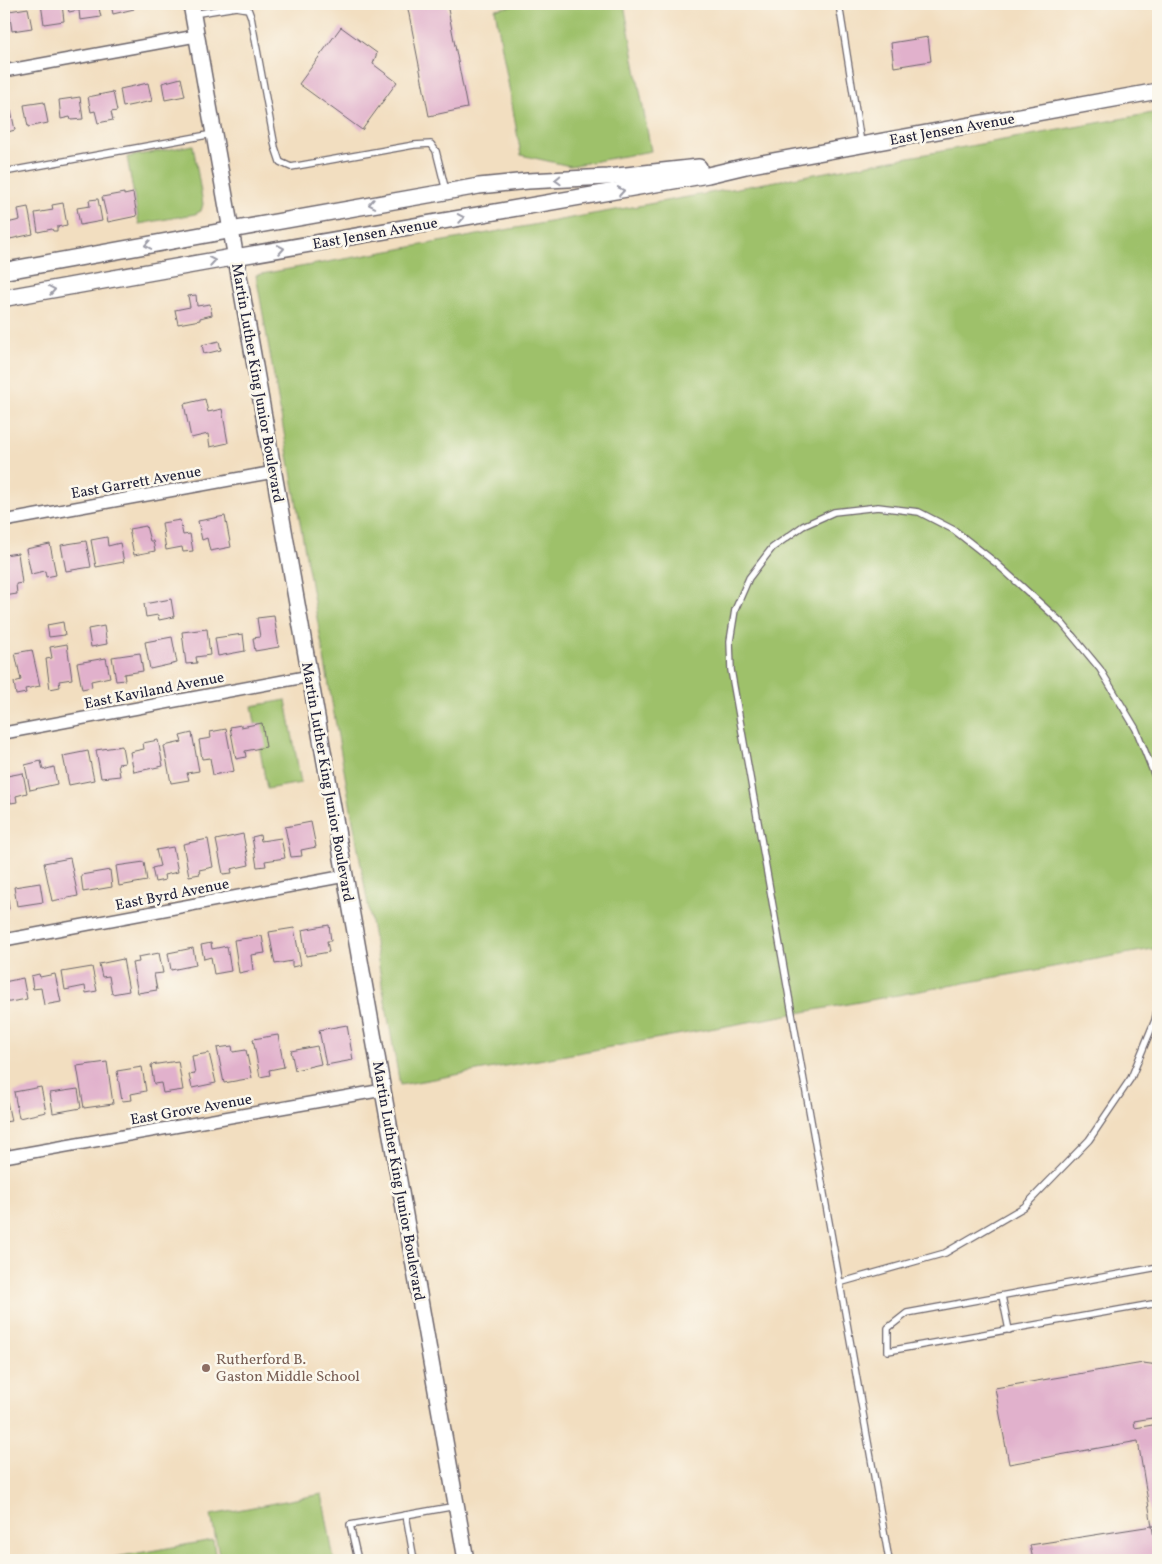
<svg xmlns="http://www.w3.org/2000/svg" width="1162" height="1564" viewBox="0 0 1162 1564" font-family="Vollkorn,serif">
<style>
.green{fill:#9ec16b;stroke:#607253}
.building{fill:#e1b1cc}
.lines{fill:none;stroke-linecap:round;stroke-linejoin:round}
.service-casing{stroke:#6b646a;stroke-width:8}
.minor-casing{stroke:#6b646a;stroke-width:14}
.tertiary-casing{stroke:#6b646a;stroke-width:18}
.secondary-casing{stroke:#6b646a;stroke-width:19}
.service{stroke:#fff;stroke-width:5.5}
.minor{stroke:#fff;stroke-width:11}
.tertiary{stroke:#fff;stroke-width:15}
.secondary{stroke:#fff;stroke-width:16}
.oneway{stroke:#9c9ca7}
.education-dot{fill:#8d6e63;stroke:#fbf7ec;stroke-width:2}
.labels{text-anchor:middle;stroke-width:5;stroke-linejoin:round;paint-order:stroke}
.street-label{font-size:15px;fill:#22223b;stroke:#fbf7ec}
.education-label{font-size:15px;fill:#785e54;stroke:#fbf7ec;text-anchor:start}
</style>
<rect width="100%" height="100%" fill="#fbf7ec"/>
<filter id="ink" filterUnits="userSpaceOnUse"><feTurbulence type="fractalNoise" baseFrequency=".02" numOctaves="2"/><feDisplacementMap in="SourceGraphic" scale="10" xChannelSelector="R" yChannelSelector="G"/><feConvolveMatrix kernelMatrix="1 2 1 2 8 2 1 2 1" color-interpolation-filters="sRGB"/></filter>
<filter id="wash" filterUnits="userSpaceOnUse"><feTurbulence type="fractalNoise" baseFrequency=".0096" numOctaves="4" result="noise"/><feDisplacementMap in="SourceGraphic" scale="20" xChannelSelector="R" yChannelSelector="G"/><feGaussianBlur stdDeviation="1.12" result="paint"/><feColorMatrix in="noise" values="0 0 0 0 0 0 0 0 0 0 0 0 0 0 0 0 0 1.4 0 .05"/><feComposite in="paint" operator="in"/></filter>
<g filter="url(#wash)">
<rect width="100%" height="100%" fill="#f2dec0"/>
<g class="green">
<polygon points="524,4 624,4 651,151 570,166 521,155 495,9"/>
<polygon points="1158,112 1158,948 400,1085 256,275"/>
<polygon points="193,145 203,204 201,211 195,214 139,224 127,157"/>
<polygon points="286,700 301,783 267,789 252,706"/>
<polygon points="322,1494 334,1560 220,1560 211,1515"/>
<polygon points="213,1540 216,1560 99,1560"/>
</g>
<g id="blocks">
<g class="building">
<polygon points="41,4 62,4 64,21 44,24"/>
<polygon points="67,4 98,4 101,17 80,20 79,10 69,12"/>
<polygon points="111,4 133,4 134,9 113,14"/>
<polygon points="407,4 447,4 467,108 429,116"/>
<polygon points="28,8 32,28 12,31 9,11"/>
<polygon points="341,27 377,53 373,64 397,82 362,130 299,84"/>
<polygon points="928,37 931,61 894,67 891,43"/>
<polygon points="181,78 185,96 165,100 162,83"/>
<polygon points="148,83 152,101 123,107 120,89"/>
<polygon points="113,92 117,111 111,112 113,120 98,123 95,111 91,112 88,97"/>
<polygon points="80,97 83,119 71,120 70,117 61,119 59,100"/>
<polygon points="44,102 48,123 28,127 24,105"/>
<polygon points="11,111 15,130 4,133 4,112"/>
<polygon points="124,193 124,195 133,193 137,216 108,222 102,197"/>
<polygon points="98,199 102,221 80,225 77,208 90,206 89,200"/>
<polygon points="63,203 67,225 57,227 57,231 53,231 52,229 38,232 35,213 53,210 52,205"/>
<polygon points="28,207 33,234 10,239 7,223 20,220 18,209"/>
<polygon points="196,295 197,306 210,304 212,315 200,318 200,320 178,324 175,310 190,307 188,296"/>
<polygon points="219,341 221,350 204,354 202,345"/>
<polygon points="205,399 208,412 222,409 228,443 210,447 208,434 191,438 184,404"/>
<polygon points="225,516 231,547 210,551 207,538 202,540 198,521"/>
<polygon points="180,520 183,535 190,534 193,551 183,552 182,547 166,550 162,523"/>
<polygon points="146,526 150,541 153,541 155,551 134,555 129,529"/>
<polygon points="107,537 108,546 120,543 124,562 96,567 91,540"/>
<polygon points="86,541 91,567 66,571 61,545"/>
<polygon points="50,544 56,575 46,577 45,571 31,574 26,549"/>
<polygon points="18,553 22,583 16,584 17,594 4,596 4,555"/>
<polygon points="171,599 174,617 159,620 158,615 146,617 144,604"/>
<polygon points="274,616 279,647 255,651 253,638 260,637 257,618"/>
<polygon points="63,622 65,635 49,637 47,625"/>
<polygon points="104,626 107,644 91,647 88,629"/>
<polygon points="207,629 210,655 196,657 197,663 186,664 182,632"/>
<polygon points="243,634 245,651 218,656 215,638"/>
<polygon points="172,637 177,663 150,669 145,642"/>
<polygon points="67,644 72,679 59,681 60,687 50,689 46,659 52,658 50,647"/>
<polygon points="32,650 40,686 25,689 26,693 16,695 14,682 21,680 15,653"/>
<polygon points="140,653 143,671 124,674 125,680 116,681 112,657"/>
<polygon points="106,658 110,677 91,681 92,687 82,689 77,663"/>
<polygon points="262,723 266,747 245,751 246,757 236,759 230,727 241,725 241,727"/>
<polygon points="226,729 234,771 213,775 210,758 202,759 199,740 211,738 210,732"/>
<polygon points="192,733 199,771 187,773 189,780 171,783 164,746 182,742 180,736"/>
<polygon points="158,740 163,766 134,772 130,752 144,749 143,743"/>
<polygon points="122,746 125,763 118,764 120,776 101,778 96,750"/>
<polygon points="88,751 94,780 69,785 63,756"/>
<polygon points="41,761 43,770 54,767 57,784 30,790 25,765"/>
<polygon points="4,767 7,776 23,773 27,793 16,796 17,802 11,803 9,795 5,796"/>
<polygon points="311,822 316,847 301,850 302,856 291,857 285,827"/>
<polygon points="243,834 249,865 231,869 232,873 223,874 216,840"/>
<polygon points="260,835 261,841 281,838 285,858 265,861 266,866 257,867 252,837"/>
<polygon points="208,839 213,867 199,870 200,874 189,876 183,844"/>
<polygon points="173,847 178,872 164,875 165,880 155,882 152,868 160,866 156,850"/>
<polygon points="70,858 78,896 52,901 44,863"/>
<polygon points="144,862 147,881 119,886 116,866"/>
<polygon points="110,870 112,887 83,892 81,875"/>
<polygon points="40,883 43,902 17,906 14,887"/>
<polygon points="4,889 7,889 9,909 4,909"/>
<polygon points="329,925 331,941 327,941 329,952 306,956 302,930"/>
<polygon points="294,928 301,965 292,967 292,961 275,964 269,932"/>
<polygon points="262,936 265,953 251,955 253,970 239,973 234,940"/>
<polygon points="211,943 212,949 227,946 231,971 214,974 211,957 204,959 201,945"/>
<polygon points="193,948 196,965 171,970 168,953"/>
<polygon points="159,953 163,973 154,974 157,990 138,993 132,963 139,962 138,957"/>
<polygon points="123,959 129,991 112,994 109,976 102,977 99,964"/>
<polygon points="92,967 97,991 86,993 85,986 65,990 62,972"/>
<polygon points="39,974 40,977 55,974 61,1002 44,1005 41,988 33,989 31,976"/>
<polygon points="23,978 27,999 4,1003 4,982"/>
<polygon points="347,1025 353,1060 326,1065 319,1030"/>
<polygon points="278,1035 284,1067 269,1070 270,1075 260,1077 253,1039"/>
<polygon points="232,1046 233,1052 246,1050 252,1078 224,1083 217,1048"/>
<polygon points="317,1046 321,1064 295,1070 291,1051"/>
<polygon points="209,1053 216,1083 192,1088 189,1075 195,1074 192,1056"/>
<polygon points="178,1061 183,1090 163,1093 161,1083 154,1084 151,1065"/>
<polygon points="107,1062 113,1104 84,1108 77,1066"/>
<polygon points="142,1067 146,1091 131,1094 132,1100 122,1101 117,1071"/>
<polygon points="4,1087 11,1121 4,1122"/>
<polygon points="41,1087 46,1112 19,1118 14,1092"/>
<polygon points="78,1089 81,1108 53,1113 50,1093"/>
<polygon points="1143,1363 1158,1365 1158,1417 1134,1421 1135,1428 1158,1424 1157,1536 1156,1526 1152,1526 1138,1441 1009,1464 995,1388"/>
<polygon points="1152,1526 1158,1560 1033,1560 1030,1545"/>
</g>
</g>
</g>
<g filter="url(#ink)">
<use href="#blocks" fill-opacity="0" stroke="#6b646a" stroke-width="1"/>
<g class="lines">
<defs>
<g id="service">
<polyline points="839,4 861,143"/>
<polyline points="193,14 236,7 248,9 251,17 275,147 280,162 291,167 414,145 431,144 436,151 446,191"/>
<polyline points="4,172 213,134"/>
<polyline points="1158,1267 907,1313 888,1328 888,1351 1158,1303"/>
<polyline points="839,1283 945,1253 1024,1207 1089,1140 1131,1078 1155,1020 1158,1006"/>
<polyline points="1002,1296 1009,1330"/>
<polyline points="406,1515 414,1560"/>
<polyline points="358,1560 350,1525 456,1506"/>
<polyline points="889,1560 731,670 730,641 735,610 749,578 772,548 803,526 834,512 878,507 919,512 954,530 996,563 1062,623 1100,669 1136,729 1158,784"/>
</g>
<g id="minor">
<polyline points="4,71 196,36"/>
<polyline points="4,521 274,472"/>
<polyline points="4,733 310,676"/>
<polyline points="4,940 345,876"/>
<polyline points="4,1157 383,1090"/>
</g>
<g id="tertiary">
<polyline points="191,4 466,1560"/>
<polyline points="231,230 479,186 528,181 608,177 699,167"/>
<polyline points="235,257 708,175 746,166 1158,91"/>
</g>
<g id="secondary">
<polyline points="4,271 231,230"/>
<polyline points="4,298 235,257"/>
</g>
</defs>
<use href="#service" class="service-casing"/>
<use href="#minor" class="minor-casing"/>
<use href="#tertiary" class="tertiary-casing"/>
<use href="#secondary" class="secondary-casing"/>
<use href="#service" class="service"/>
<use href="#minor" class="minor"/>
<use href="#tertiary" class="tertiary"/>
<use href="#secondary" class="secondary"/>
</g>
<defs><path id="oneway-chevron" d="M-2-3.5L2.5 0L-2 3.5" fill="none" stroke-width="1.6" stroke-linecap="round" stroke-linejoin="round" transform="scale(1.25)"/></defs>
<g class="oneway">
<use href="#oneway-chevron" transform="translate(558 180) rotate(178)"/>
<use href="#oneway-chevron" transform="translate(621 191) rotate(-10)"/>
<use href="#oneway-chevron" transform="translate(372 204) rotate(170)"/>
<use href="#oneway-chevron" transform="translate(461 218) rotate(-10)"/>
<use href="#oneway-chevron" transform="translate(148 245) rotate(170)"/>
<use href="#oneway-chevron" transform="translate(281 249) rotate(-10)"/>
<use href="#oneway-chevron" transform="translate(212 261) rotate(-10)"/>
<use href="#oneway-chevron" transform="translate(52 290) rotate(-10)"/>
</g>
</g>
<circle class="education-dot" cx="206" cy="1368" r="5"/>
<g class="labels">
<g class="street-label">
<text transform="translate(952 129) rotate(-10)" y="5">East Jensen Avenue</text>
<text transform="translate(375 233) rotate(-10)" y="5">East Jensen Avenue</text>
<text transform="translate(258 383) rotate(80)" y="5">Martin Luther King Junior Boulevard</text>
<text transform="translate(136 482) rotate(-10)" y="5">East Garrett Avenue</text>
<text transform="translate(154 690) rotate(-11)" y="5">East Kaviland Avenue</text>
<text transform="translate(328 782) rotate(80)" y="5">Martin Luther King Junior Boulevard</text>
<text transform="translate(172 894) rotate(-11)" y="5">East Byrd Avenue</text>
<text transform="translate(191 1109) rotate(-10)" y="5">East Grove Avenue</text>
<text transform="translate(399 1181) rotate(80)" y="5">Martin Luther King Junior Boulevard</text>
</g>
<g class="education-label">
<text x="216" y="1364">Rutherford B.<tspan x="216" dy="17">Gaston Middle School</tspan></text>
</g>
</g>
<rect width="1162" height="1564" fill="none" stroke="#fbf7ec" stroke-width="20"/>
</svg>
